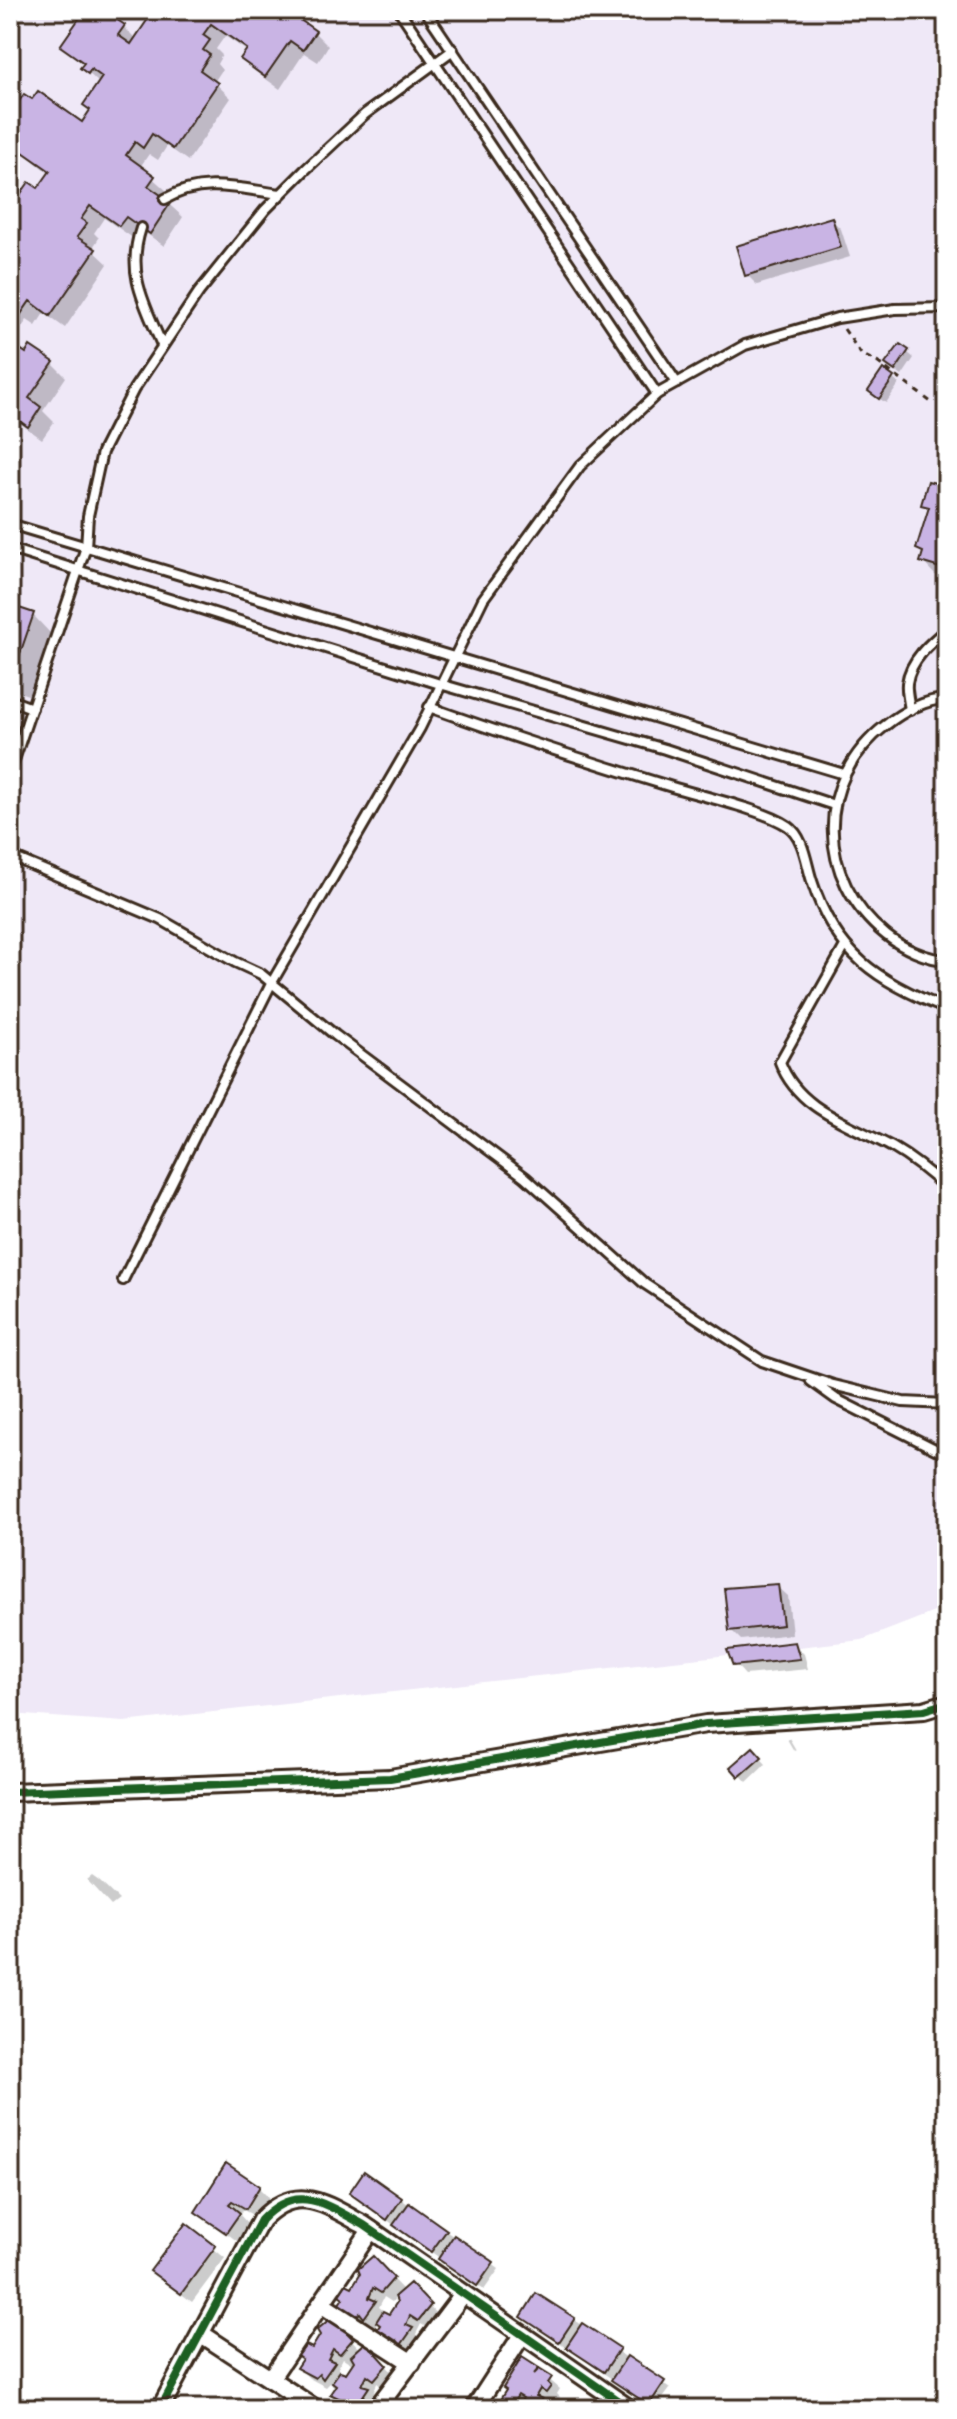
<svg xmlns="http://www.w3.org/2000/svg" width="957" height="2419" viewBox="0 0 957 2419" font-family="Delius,sans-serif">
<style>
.built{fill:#efe8f7}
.shadow{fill:#0003;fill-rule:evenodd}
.building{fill:#c9b4e4;stroke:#3b2a1e;stroke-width:2}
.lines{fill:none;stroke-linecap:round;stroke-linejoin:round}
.service-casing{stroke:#3b2a1e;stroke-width:14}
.minor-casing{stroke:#3b2a1e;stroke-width:22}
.path{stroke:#3b2a1e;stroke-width:3;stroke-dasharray:6 6;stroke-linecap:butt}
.service{stroke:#fff;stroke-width:8}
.minor{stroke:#fff;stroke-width:16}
.cycleway-casing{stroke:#fff;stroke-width:13}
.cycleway{stroke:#1b5e20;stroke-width:8}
</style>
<rect width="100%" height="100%" fill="#fff"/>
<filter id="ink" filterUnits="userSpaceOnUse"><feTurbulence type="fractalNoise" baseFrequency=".0125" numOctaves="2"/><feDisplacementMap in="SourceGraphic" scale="16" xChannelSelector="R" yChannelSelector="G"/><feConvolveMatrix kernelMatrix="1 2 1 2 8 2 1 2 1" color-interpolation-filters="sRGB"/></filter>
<g filter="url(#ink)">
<polygon class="built" points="10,10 947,10 947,1607 862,1640 124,1722 10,1714"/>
<g class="shadow">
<polygon points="139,10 165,10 175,17 179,10 282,10 315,33 328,46 318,62 304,53 280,89 256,72 242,58 247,51 225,36 216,49 222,55 217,64 222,70 214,82 231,98 188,161 167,146 158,160 149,154 140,167 167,191 162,198 183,217 164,246 140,229 133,238 104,218 94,233 99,238 92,249 108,264 65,328 44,313 36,326 27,320 10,345 26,356 53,364 66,377 43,411 54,422 42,439 10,416 10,208 12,210 39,191 50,174 10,142 10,117 83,125 92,111 100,84 83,68 84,65 63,46 101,22 123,26 136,39 151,18"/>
<polygon points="831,219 841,229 850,257 757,285 747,275"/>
<polygon points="900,346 914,358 902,376 894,370"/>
<polygon points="892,378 899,384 886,403 877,397"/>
<polygon points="947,488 947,578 935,575 922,561 924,554 918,549 930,511 923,504"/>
<polygon points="10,607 33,615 52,635 31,696 10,689"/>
<polygon points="777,1586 788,1596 792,1634 741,1640 731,1630"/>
<polygon points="794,1644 804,1654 808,1669 745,1675 735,1664"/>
<polygon points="789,1738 796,1750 794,1751 787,1739"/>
<polygon points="753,1750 766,1764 747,1782 733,1767"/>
<polygon points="92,1876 99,1881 119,1900 111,1906 87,1880"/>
<polygon points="259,2188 269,2198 257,2217 243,2210 239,2214 249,2225 237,2241 197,2211"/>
<polygon points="358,2199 401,2199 499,2269 484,2290"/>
<polygon points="186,2226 225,2258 192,2302 163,2280"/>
<path d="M373 2259 404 2291 410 2286 439 2317 429 2329 421 2324 416 2334 422 2340 412 2354 407 2349 404 2353 386 2344 382 2326 378 2322 375 2327 370 2322 367 2325 349 2317 353 2289ZM397 2296 400 2302 390 2316 379 2307 384 2297 392 2302Z"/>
<polygon points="523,2317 574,2320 670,2389 655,2409"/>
<path d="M332 2319 361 2350 366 2345 396 2376 385 2389 377 2383 373 2394 378 2399 371 2409H353L342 2404 333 2394 336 2389 330 2383 326 2387 309 2378 299 2368ZM343 2358 354 2365 347 2376 338 2368Z"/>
<polygon points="537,2369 560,2389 557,2394 560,2397 557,2402 551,2398 546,2406 548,2409 515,2409 503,2398"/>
<polygon points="495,2401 507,2409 490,2409"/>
</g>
<g class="building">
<polygon points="85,10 101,19 105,12 125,25 118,35 131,44 150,16 142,10 169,10 174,14 177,10 286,10 316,31 303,50 290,41 265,77 240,59 247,49 211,24 203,35 210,40 203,50 210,55 200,70 218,83 173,149 152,134 143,148 135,142 126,155 155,176 148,186 171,202 150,234 126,217 119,226 90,206 81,219 87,223 77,237 96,249 50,316 30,301 21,314 13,308 10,312 10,209 29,182 38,188 50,171 10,143 10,114 24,94 32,99 38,91 82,122 90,110 83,105 102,77 91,69 88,74 80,68 84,63 60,46"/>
<polygon points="832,217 841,247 745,276 736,246"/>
<polygon points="10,342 26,353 30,346 54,362 29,398 41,407 28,427 10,414"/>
<polygon points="900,344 909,350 895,371 885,364"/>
<polygon points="883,369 894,377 879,399 868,391"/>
<polygon points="928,481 947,486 947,570 920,562 923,552 916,549 929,507 921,505"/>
<polygon points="10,605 34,613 12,677 10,677"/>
<polygon points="778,1584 783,1625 729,1631 724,1588"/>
<polygon points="795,1642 800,1659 733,1666 727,1650"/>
<polygon points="753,1747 762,1757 739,1777 730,1767"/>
<polygon points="226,2163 260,2186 246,2209 232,2201 229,2204 240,2213 226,2233 195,2212"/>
<polygon points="364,2171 402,2198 387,2220 349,2193"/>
<polygon points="409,2203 447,2230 431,2252 393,2225"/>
<polygon points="186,2223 216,2246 181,2294 150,2271"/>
<polygon points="454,2235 494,2262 477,2286 438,2259"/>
<polygon points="373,2256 394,2278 381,2293 373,2288 369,2298 376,2301 364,2318 360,2313 356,2317 337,2307 343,2298 339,2295 346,2284 352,2287 360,2274 358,2269"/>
<polygon points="410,2283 431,2305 418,2321 410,2316 406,2325 413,2328 401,2345 397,2340 393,2344 374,2334 380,2325 376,2322 383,2311 389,2314 397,2302 395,2296"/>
<polygon points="536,2293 575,2318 559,2342 521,2317"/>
<polygon points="332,2317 353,2339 340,2354 333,2349 328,2359 335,2362 323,2379 319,2374 315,2378 296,2368 302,2359 298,2356 306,2345 312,2348 320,2335 317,2330"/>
<polygon points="582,2323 620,2348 604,2372 566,2347"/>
<polygon points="366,2342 387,2365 374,2380 367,2375 362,2385 369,2387 357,2405 353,2399 349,2403 330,2394 336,2385 332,2382 340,2371 346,2373 354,2361 351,2356"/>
<polygon points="627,2356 665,2381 649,2405 611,2380"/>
<polygon points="522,2357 539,2368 534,2374 539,2369 552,2377 548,2383 551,2386 546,2393 540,2389 536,2396 542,2399 536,2409 517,2408 523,2398 518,2395 512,2405 501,2398 506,2390 503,2388"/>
</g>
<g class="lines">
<defs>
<g id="service">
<polyline points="399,10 657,394"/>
<polyline points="425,10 677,383"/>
<path d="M165 199C203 177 240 189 281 194"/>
<path d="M141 228C126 273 144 303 162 345"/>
<polyline points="10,524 844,774"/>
<polyline points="10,549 440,684 665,749 834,805"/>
<path d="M947 699C926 699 902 712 886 725 814 780 816 879 886 935 902 948 926 959 947 960"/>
<polyline points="10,700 32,708"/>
<path d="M429 707C509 736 590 762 672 787 702 796 764 810 788 826 804 837 806 863 812 881 835 954 878 982 947 1009"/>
<path d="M910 710C909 702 906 691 907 683 910 660 931 642 947 629"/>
<polyline points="10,772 86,547 88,516 102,452 134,389 199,292 265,210 305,170 365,114 453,50"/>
<polyline points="10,856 160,919 235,962 261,974 335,1035 525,1177 645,1284 762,1361 833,1385 903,1402 947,1404"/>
<path d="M845 946 780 1062C798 1110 850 1124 892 1147 911 1158 931 1174 947 1189"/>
<polyline points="123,1280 271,984 420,728 483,599 580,466 657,394 745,345 837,318 895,309 947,308"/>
<polyline points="811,1381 836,1399 947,1455"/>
</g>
<g id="minor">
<polyline points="10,1792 390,1778 706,1724 924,1710 947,1703"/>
<polyline points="321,2304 412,2363"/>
<polyline points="200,2333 316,2409"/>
<polyline points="270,2379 371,2230"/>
<path d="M160 2409 261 2220C297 2182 325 2204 364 2225L630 2409"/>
<polyline points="376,2409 463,2294"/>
<polyline points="474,2409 522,2335"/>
</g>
</defs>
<use href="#service" class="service-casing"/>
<use href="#minor" class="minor-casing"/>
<polyline class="path" points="844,329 861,354 877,362 931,402"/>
<use href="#service" class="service"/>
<use href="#minor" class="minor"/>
<defs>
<g id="cycleway">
<polyline points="10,1792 390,1778 706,1724 924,1710 947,1703"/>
<path d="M160 2409 261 2220C297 2182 325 2204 364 2225L630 2409"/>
</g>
</defs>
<use href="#cycleway" class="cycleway-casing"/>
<use href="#cycleway" class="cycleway"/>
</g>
</g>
<rect width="957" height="2419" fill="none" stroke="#fff" stroke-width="40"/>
<rect x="20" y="20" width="917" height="2379" fill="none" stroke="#3b2a1e" stroke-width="3" filter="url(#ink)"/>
</svg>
